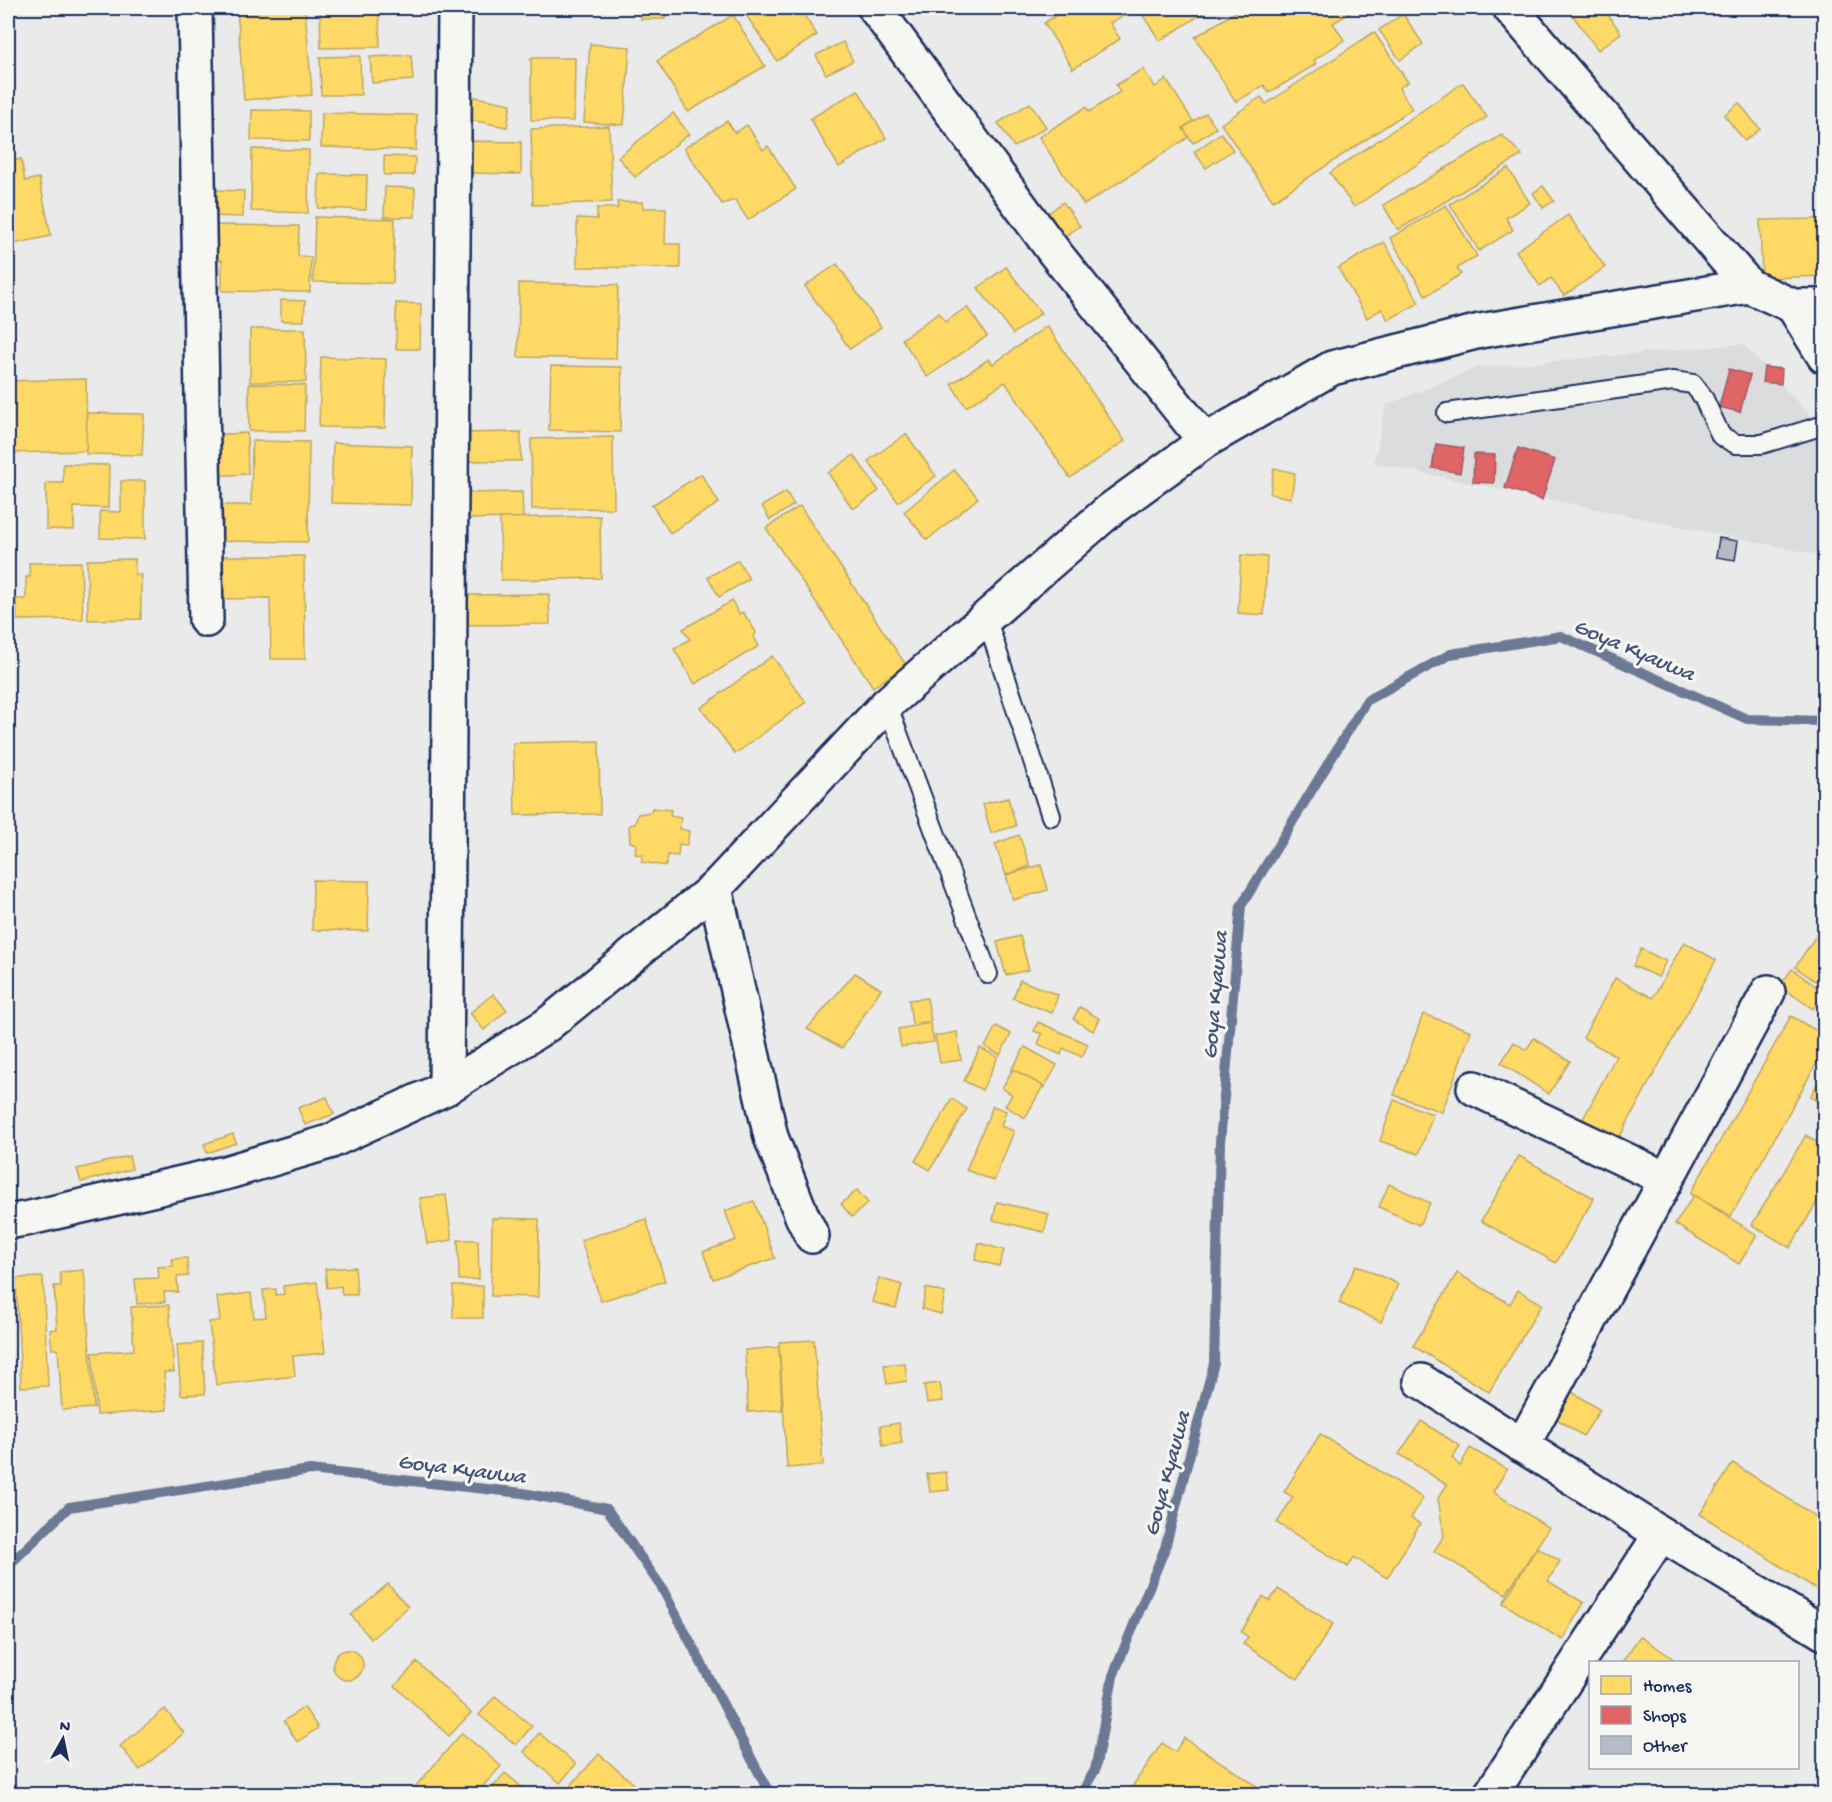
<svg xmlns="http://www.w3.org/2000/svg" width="1832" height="1802" viewBox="0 0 1832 1802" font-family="'Gochi Hand',sans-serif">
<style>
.built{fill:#dadcde}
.homes{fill:#ffd966;stroke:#bba664;stroke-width:1.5}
.shops{fill:#e06666;stroke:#a55664;stroke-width:1.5}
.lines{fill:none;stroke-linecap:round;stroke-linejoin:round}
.stream{stroke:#6c7995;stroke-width:10}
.building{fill:#b6bbc6;stroke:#1b2f5e;stroke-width:1.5}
.service-casing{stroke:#1b2f5e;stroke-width:22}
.minor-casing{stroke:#1b2f5e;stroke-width:38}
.tertiary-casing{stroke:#1b2f5e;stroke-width:38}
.service{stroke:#f6f6f2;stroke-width:18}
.minor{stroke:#f6f6f2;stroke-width:33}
.tertiary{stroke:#f6f6f2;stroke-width:33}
.labels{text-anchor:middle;stroke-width:6;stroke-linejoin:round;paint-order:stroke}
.water-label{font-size:22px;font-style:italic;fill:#44547a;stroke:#f6f6f2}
</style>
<rect width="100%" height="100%" fill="#e9eae9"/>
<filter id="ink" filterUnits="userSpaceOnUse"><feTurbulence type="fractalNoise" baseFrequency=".0167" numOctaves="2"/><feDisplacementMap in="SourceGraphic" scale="12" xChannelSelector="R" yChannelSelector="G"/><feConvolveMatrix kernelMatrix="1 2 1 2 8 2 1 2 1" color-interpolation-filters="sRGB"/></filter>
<g filter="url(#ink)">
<polygon class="built" points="1743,344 1824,430 1824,556 1374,463 1386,405 1477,368"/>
<g class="homes">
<polygon points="237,8 305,8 312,95 244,100"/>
<polygon points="320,8 379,8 380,47 321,48"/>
<rect x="641" y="8" width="24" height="11"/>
<polygon points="744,8 799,8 817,35 777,61 742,9"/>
<polygon points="1068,8 1127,8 1130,12 1110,23 1120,39 1073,69 1044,23"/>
<polygon points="1138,8 1207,8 1208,10 1160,41"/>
<polygon points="1242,8 1346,8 1350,13 1333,23 1344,40 1314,60 1316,64 1269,93 1264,85 1236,102 1195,37"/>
<polygon points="1567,8 1603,8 1621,33 1598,50"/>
<polygon points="1403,14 1423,44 1400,60 1379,30"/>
<polygon points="733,15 765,66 688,112 657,61"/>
<polygon points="1374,32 1408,82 1399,88 1412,109 1273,201 1221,124 1261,97 1266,104"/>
<polygon points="843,42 853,61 826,74 816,55"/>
<polygon points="590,44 630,47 624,125 584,122"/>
<polygon points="411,55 413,80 372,83 370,57"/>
<polygon points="360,56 361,95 321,95 320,57"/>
<polygon points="531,58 575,58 574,121 531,120"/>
<polygon points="8,69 10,69 12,138 8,138"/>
<polygon points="1143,69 1155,87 1166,79 1193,121 1183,128 1189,137 1084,205 1039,137 1086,107 1089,112 1120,92 1116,85"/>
<polygon points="1463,83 1487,117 1354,207 1330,173"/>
<polygon points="858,90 886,138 839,167 810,119"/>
<polygon points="470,96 511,104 507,127 465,119"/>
<polygon points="1030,103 1046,127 1014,147 998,123"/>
<polygon points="1739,103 1760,129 1745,141 1724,115"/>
<polygon points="252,110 309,111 309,141 251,140"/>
<polygon points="322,113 417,115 416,150 321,147"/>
<polygon points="673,113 689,134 635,177 618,157"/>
<polygon points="1206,113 1216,128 1193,143 1183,128"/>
<polygon points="727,121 735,133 747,125 763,150 768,146 796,189 748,220 735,200 722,204 684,148"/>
<polygon points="609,126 612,202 533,205 531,129"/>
<polygon points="1221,133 1233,150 1206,168 1194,152"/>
<polygon points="1502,135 1522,155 1398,230 1383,205"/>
<polygon points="468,141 521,142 521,174 468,173"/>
<polygon points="252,149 309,150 308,213 251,211"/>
<polygon points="384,156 415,157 414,175 384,175"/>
<polygon points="21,159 25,181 39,178 51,236 8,245 8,162"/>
<polygon points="1508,168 1530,203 1506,218 1513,230 1479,251 1450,204"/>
<polygon points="319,174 367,175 366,210 318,208"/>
<polygon points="1543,186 1554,201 1543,208 1533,193"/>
<polygon points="385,187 415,188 415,217 384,217"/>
<polygon points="212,190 244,191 243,217 211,216"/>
<polygon points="617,202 642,202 643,208 666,208 665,244 680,244 680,268 577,267 577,218 597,219 597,208 618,208"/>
<polygon points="1063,202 1080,226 1057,241 1041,219"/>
<polygon points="1446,205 1477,256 1457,268 1461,274 1426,296 1390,238"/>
<polygon points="1568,215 1605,267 1564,296 1551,278 1540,286 1516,251"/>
<polygon points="315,217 395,219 393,283 313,282"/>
<polygon points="1824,219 1824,276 1762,278 1760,220"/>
<polygon points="214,225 299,226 298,256 311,257 310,292 222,291 222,260 213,260"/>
<polygon points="1384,242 1419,303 1388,320 1382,309 1367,318 1338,268"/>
<polygon points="837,264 881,327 850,349 805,286"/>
<polygon points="1006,267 1041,313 1013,334 978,288"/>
<polygon points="519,283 618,285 616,359 518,357"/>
<polygon points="281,300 305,301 304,321 281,321"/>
<polygon points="396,303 421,304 420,349 396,349"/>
<polygon points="967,307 987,336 927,377 902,339 939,313 945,322"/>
<polygon points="1047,326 1125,441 1070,478 1005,382 966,407 951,384 989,359 993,364"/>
<polygon points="250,329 305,329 306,382 250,382"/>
<polygon points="321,357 386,359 385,428 319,427"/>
<polygon points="551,366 622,367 620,432 549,430"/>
<polygon points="86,379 87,451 8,453 8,381"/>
<polygon points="249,384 305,385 304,431 249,431"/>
<polygon points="87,413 144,414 142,455 86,454"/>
<polygon points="521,432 521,461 459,461 459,433"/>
<polygon points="247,433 248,474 211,476 209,435"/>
<polygon points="906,434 936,476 898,502 868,461"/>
<polygon points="613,437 614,508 532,509 531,439"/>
<polygon points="252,441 309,442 308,542 216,541 216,505 251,505"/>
<polygon points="333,443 412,446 411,505 331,503"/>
<polygon points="854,455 879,491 853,509 828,473"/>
<polygon points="63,464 109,465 108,508 74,507 74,530 46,529 46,483 63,483"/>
<polygon points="1274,468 1295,473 1291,498 1270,494"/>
<polygon points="954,470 978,498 927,540 904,512"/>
<polygon points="701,474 719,503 670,533 652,505"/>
<polygon points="121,481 145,481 145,539 100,538 100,511 121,512"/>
<polygon points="522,492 523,518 465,519 464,493"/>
<polygon points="786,492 794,505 770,520 762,506"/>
<polygon points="800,506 906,665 873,687 766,528"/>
<polygon points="600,516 601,578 501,580 500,518"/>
<polygon points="1241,555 1267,557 1264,615 1238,613"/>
<polygon points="217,556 304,556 305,659 271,659 270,598 220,599"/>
<polygon points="135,559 135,575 141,575 141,619 88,620 87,560"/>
<polygon points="738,560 749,579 719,597 708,577"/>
<polygon points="81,562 83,619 17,620 16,599 26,599 26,577 30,577 29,563"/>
<polygon points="549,594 550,624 466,625 465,595"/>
<polygon points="732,601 739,614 743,612 756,632 754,637 759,646 695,684 674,649 690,639 683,629"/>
<polygon points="772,656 806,702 735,754 701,708"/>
<polygon points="599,741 600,814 515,815 513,743"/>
<polygon points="1008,798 1016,826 991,833 983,804"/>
<polygon points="652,808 671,810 670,816 681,818 680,829 689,831 687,845 679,844 678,856 668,855 666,866 641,862 643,855 635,854 636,844 630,842 629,825 635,824 638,814 651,812"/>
<polygon points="1019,835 1030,866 1006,875 995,844"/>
<polygon points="1041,865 1048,890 1013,900 1006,875"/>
<polygon points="313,880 369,881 368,931 312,930"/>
<polygon points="1824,924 1824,987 1795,967"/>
<polygon points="1020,936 1029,970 1006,975 997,942"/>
<polygon points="1684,942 1716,960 1618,1140 1582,1121 1616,1056 1583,1038 1615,978 1653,998"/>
<polygon points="1641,949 1666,961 1658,977 1633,966"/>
<polygon points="1792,969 1824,992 1813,1009 1780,986"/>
<polygon points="855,973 881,989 842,1048 807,1029"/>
<polygon points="1020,980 1058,995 1052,1013 1013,998"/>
<polygon points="493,994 507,1010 484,1030 470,1013"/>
<polygon points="927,998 931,1021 912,1024 909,1000"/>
<polygon points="1080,1007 1100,1019 1093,1031 1073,1019"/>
<polygon points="1423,1014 1471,1031 1442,1112 1394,1095"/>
<polygon points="1791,1016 1824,1035 1824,1050 1731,1216 1690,1194"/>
<polygon points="1038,1022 1088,1044 1082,1057 1063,1048 1061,1055 1038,1044 1042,1034 1034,1031"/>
<polygon points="930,1023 934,1042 901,1047 898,1029"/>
<polygon points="996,1026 1011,1034 1000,1055 985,1047"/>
<polygon points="957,1032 961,1060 940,1063 935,1036"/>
<polygon points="1534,1038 1570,1061 1549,1094 1501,1063 1514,1042 1526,1050"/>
<polygon points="1025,1047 1057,1065 1044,1088 1043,1086 1013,1069 1011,1070"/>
<polygon points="980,1048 998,1057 982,1090 964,1081"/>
<polygon points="1013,1069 1043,1086 1025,1118 1005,1106 1012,1095 1002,1088"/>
<polygon points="1824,1071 1824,1105 1810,1097"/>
<polygon points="327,1097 334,1114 305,1125 298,1108"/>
<polygon points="952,1099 967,1109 930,1170 915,1161"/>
<polygon points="1394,1100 1433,1114 1419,1154 1380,1141"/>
<polygon points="993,1106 1006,1111 1001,1126 1014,1131 994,1181 966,1170"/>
<polygon points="233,1134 236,1143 207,1153 204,1144"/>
<polygon points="1806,1135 1824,1146 1824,1190 1790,1248 1752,1225"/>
<polygon points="129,1156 132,1169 81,1182 77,1169"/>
<polygon points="1519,1156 1594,1198 1556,1263 1481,1221"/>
<polygon points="1389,1184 1430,1203 1419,1225 1379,1207"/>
<polygon points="857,1190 868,1203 852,1217 841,1204"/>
<polygon points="446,1195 452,1240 427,1244 420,1198"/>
<polygon points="1694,1195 1757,1235 1739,1264 1675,1224"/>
<polygon points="754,1201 775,1258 713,1279 703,1252 736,1240 725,1211"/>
<polygon points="997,1202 1049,1214 1044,1232 993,1220"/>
<polygon points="492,1218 539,1219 538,1297 491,1296"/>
<polygon points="646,1219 665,1281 601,1301 581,1240"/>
<polygon points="458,1240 478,1240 479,1279 459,1280"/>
<polygon points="979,1243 1004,1250 999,1266 975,1260"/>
<polygon points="187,1258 188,1276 177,1277 178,1292 164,1292 165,1302 137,1304 135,1279 159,1278 158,1267 173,1266 172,1259"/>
<polygon points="1356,1265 1398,1284 1381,1322 1339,1303"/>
<polygon points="355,1267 357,1295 342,1295 341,1286 327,1288 325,1269"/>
<polygon points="84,1270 94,1408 62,1410 58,1349 52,1349 50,1330 57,1329 54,1286 61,1286 60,1272"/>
<polygon points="1457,1273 1510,1304 1518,1290 1542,1304 1489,1392 1413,1346"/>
<polygon points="43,1277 48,1386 21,1387 16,1278"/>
<polygon points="879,1278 902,1285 896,1308 872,1302"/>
<polygon points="317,1282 325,1353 293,1356 295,1376 216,1385 209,1322 220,1321 217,1297 251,1293 254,1318 266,1317 263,1290 276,1289 276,1295 284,1294 283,1286"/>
<rect x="453" y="1286" width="30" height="32"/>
<polygon points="926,1288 945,1293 941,1314 922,1309"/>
<polygon points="169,1305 174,1372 164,1372 167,1410 97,1415 92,1353 134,1350 131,1307"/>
<polygon points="814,1340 823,1465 787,1468 779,1342"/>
<polygon points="202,1343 205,1394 181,1395 177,1345"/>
<polygon points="779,1347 782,1410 748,1412 745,1350"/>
<polygon points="905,1363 907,1381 887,1384 884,1365"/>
<polygon points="940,1383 943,1401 927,1403 924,1385"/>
<polygon points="1566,1388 1600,1410 1583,1436 1549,1414"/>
<polygon points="1421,1421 1460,1446 1452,1458 1460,1466 1470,1448 1507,1469 1493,1492 1549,1528 1506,1594 1434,1551 1444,1536 1438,1498 1447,1485 1399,1454"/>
<polygon points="899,1423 902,1443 883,1446 880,1426"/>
<polygon points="1320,1434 1423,1498 1411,1518 1420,1524 1387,1578 1354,1557 1348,1567 1277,1523 1293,1497 1284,1492"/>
<polygon points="1733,1463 1824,1522 1824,1594 1700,1514"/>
<polygon points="946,1472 949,1490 930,1492 927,1474"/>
<polygon points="1537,1547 1560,1561 1548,1581 1584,1603 1562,1640 1503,1603"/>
<polygon points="388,1584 408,1607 371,1639 351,1615"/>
<polygon points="1278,1589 1333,1624 1298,1679 1243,1644 1248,1637 1241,1632 1263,1596 1270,1601"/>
<polygon points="1640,1636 1674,1659 1671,1662 1622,1662"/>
<circle cx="348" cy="1665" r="15"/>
<polygon points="417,1662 471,1713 449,1736 395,1686"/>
<polygon points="495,1696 532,1726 516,1745 479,1715"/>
<polygon points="304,1707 318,1728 297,1742 284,1721"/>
<polygon points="165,1709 184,1733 140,1770 120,1746"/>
<polygon points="462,1733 501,1766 476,1794 424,1794 415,1787"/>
<polygon points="539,1733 576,1764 560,1783 524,1752"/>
<polygon points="1184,1738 1269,1794 1127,1794 1162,1743 1175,1752"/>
<polygon points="599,1754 640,1789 635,1794 563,1794"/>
<polygon points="505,1773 530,1794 487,1794"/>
</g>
<g class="shops">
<polygon points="1764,367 1782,369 1781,384 1762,382"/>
<polygon points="1729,369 1750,375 1740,412 1719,407"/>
<polygon points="1436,444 1464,448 1460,473 1432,468"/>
<polygon points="1518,448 1555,460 1542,500 1505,488"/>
<polygon points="1474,454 1495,455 1494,483 1473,482"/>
</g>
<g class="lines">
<g class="stream">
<polyline points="8,1566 69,1507 310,1470 523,1493 607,1509 662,1588 770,1794"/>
<polyline points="1081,1794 1095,1770 1113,1676 1165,1548 1214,1363 1220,1142 1241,906 1367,700 1451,654 1561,636 1747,719 1824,721"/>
</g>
</g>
<polygon class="building" points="1719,538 1738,541 1735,560 1716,557"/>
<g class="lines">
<defs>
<g id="service">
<polyline points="1447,413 1673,381 1693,384 1703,397 1721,436 1736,444 1762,444 1824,425"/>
<polyline points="986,617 1051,816"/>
<polyline points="887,704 988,974"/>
</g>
<g id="minor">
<polyline points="195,8 206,620"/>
<polyline points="875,8 1055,253 1205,441"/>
<polyline points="1510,8 1749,286"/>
<polyline points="1793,306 1824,356"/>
<polyline points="715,888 771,1137 802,1216 812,1236"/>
<polyline points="446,1088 455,8"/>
<polyline points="1474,1088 1666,1179"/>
<polyline points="1421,1381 1661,1534 1824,1633"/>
<polyline points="1522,1446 1768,992"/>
<polyline points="1491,1794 1661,1534"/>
</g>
<polyline id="tertiary" points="8,1222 30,1218 225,1173 329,1142 446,1088 547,1025 715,888 887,704 1110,510 1205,441 1332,368 1480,331 1749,286 1793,306 1824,306"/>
</defs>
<use href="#service" class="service-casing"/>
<use href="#minor" class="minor-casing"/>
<use href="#tertiary" class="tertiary-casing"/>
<use href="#service" class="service"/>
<use href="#minor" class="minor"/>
<use href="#tertiary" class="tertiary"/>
</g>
</g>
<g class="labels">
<g class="water-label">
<text transform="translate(1635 648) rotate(23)" y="8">Goya Kyauwa</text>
<text transform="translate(1213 995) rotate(-85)" y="8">Goya Kyauwa</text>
<text transform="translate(462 1467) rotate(7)" y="8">Goya Kyauwa</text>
<text transform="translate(1165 1473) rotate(-75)" y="8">Goya Kyauwa</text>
</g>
</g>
<rect width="1832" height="1802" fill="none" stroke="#f6f6f2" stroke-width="30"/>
<rect x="15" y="15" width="1802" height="1772" fill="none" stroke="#1b2f5e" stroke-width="2" filter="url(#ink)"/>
<rect x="1589" y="1661" width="210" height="108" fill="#f6f6f2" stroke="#9ea6b7" stroke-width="1.5"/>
<rect x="1601" y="1676" width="30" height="18" fill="#ffd966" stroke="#9ea6b7" stroke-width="1.5"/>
<text x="1643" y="1691" font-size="18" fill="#1b2f5e">Homes</text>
<rect x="1601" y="1706" width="30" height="18" fill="#e06666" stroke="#9ea6b7" stroke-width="1.5"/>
<text x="1643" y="1721" font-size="18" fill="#1b2f5e">Shops</text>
<rect x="1601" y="1736" width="30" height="18" fill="#b6bbc6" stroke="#9ea6b7" stroke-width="1.5"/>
<text x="1643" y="1751" font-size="18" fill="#1b2f5e">Other</text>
<g transform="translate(63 1739) rotate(9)" stroke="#f6f6f2" stroke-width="4.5" paint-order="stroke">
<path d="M0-4.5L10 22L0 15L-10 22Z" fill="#1b2f5e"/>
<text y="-9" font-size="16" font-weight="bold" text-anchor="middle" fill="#1b2f5e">N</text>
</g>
</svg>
